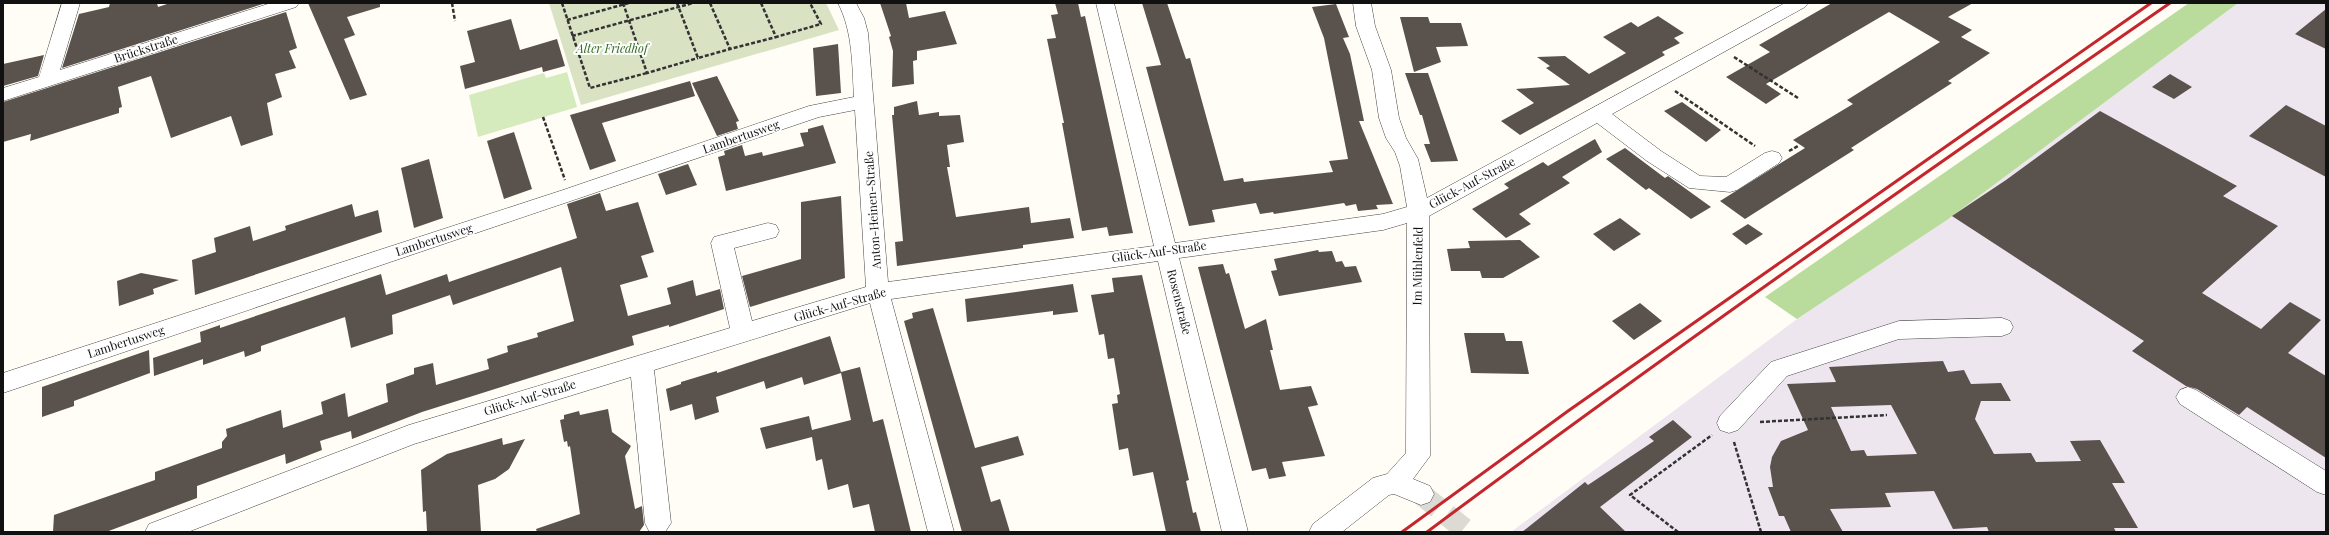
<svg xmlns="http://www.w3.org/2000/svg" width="2329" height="535" viewBox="0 0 2329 535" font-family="'Playfair Display',serif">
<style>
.industrial{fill:#eee6ef}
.green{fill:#d5ebbd}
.forest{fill:#b9dc9c}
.cemetery{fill:#d9e3c4}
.building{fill:#5a524d;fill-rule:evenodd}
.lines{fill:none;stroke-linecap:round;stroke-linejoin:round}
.minor-tunnel{stroke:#dbdad3;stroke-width:22;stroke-dasharray:22 11;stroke-linecap:butt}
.minor-casing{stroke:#444;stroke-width:1}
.path{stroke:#333;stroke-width:2.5;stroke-dasharray:4 2;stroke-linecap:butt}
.minor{fill:#fff;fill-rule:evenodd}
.rail{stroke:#c4262e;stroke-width:3}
.labels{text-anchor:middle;stroke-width:4;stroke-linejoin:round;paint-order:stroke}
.street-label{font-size:12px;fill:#111;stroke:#fff}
.park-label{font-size:12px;font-style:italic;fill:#2f6b1f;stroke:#fff}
</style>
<rect width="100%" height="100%" fill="#fffdf5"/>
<polygon class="industrial" points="2238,3 2326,3 2326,532 1511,532 1797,319 1947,220"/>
<polygon class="green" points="567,72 577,107 478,137 469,95 544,73 546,78"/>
<polygon class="forest" points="2189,3 2238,3 1947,220 1797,319 1765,297"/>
<polygon class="cemetery" points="549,3 826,3 839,30 581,105"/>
<g class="building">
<polygon points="110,3 157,3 158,7 170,3 266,3 62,68 79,14 109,7"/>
<polygon points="308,3 380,3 380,7 347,17 355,35 344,39 367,95 350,100"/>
<polygon points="880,3 906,3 909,18 945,11 957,44 917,51 917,60 913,61 914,84 892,87 893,51 889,37 891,36"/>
<polygon points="1055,3 1078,3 1081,17 1085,16 1133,233 1109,236 1107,227 1082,231 1062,123 1064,123 1047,39 1056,38 1051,15 1058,14"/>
<polygon points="1142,3 1167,3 1186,59 1190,58 1224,181 1243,178 1244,182 1333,172 1329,161 1348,159 1324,38 1312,7 1336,4 1349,37 1343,38 1350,54 1364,121 1359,121 1393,204 1376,205 1378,209 1358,211 1356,204 1346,206 1344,203 1274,214 1273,212 1260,214 1256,203 1212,210 1215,222 1189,226 1146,67 1161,65"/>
<polygon points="1832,3 1973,3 1948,17 1972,30 1961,37 1990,53 1948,81 1952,83 1851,148 1854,150 1745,219 1720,201 1805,148 1793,140 1853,104 1847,100 1940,42 1889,12 1766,84 1781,94 1766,104 1726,77 1770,52 1759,45"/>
<polygon points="2326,9 2326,49 2295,34"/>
<polygon points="286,12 297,48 289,51 296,68 275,74 282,97 267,103 273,135 241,146 231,116 171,138 151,76 118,87 122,107 119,108 119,113 30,141 31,134 3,142 3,102"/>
<polygon points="1658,16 1684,33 1674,38 1680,43 1662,52 1665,55 1520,135 1501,121 1534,103 1516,89 1570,85 1546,68 1550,66 1537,57 1565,56 1589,74 1626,53 1603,37 1631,22 1638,27"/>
<polygon points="1400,17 1428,17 1430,23 1461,23 1468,46 1436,47 1441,62 1414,72"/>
<polygon points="511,19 520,50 557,39 565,66 543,72 542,67 465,89 460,66 475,62 467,31"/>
<polygon points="838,44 841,93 816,96 813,48"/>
<polygon points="44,55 38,76 3,86 3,64"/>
<polygon points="1405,73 1428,73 1458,161 1431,162 1424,144 1430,144 1422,115 1420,115"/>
<polygon points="2170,74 2192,87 2174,99 2152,87"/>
<polygon points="717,76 739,121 736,122 738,129 717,136 692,83"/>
<polygon points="690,81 695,96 602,123 616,161 590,170 570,115"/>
<polygon points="917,101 919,115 939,112 939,116 960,115 964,142 947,145 950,167 947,167 956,217 1029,207 1031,223 1070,218 1074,238 1023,245 1023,248 897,266 895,242 903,241 892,115 894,115 894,107"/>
<polygon points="1682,102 1721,130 1706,142 1664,111"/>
<polygon points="2286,105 2326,126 2326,177 2249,136"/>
<polygon points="2100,111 2237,186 2223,196 2278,226 2202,293 2261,329 2290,302 2321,320 2288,353 2326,376 2326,458 2247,407 2239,415 2197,389 2186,386 2132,351 2144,341 1952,216 2006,180"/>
<polygon points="823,125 836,163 726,191 718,157 725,155 724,151 742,145 745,156 762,152 763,156 804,146 800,133 808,132 808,129"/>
<polygon points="514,132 532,189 504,199 487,141"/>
<polygon points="1595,139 1602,152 1562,177 1570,183 1519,214 1531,224 1506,238 1472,209 1509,188 1504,184 1543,162 1548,166"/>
<polygon points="1625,148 1665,178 1668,176 1711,207 1691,219 1649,188 1646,190 1606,159"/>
<polygon points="429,159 443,218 414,228 401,168"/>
<polygon points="688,164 697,185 666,195 658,174"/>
<polygon points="600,193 606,211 638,202 654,252 641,256 648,277 620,285 628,316 671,304 667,288 693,280 696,296 720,289 724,309 669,327 669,325 632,336 634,345 422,412 352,439 351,431 320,441 322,450 286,464 285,454 197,486 197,498 106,532 53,532 54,515 155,480 155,472 222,448 222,442 227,436 226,429 281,410 283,428 323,414 321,402 345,393 348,417 388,402 386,384 414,374 414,368 433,363 436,385 489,369 487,359 508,352 507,346 538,337 537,333 574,321 561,267 453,305 450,295 392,315 393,334 351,348 345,317 261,346 261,351 245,357 244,351 203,365 203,359 154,376 153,358 201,342 200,332 220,325 220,328 381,274 386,295 447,274 449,282 577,238 567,204"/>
<polygon points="841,196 845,278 750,307 742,276 801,259 801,202"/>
<polygon points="352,204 355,217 378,210 382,232 195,295 192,260 216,252 214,238 250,226 253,241 286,230 285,226"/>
<polygon points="1620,218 1641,234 1614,251 1593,234"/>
<polygon points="1748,224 1763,234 1746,245 1732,234"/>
<polygon points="1520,240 1540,257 1503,278 1482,278 1480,271 1451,271 1447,249 1470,248 1468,241"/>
<polygon points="1318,250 1319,252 1332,251 1336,262 1342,261 1345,267 1356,266 1362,282 1279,296 1271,271 1277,270 1274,259"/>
<polygon points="1223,264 1226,274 1229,273 1245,329 1266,319 1273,350 1270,350 1280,390 1311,386 1318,405 1308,407 1325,456 1282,462 1286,476 1269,479 1266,468 1252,471 1198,267"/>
<polygon points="141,273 179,280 153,289 154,294 119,306 117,281"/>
<polygon points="1142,275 1189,480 1186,481 1193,513 1196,512 1201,532 1166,532 1153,472 1133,476 1128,448 1119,450 1112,404 1118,403 1117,395 1120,394 1114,358 1108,359 1104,334 1099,335 1091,295 1114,292 1112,278"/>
<polygon points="1073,284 1078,312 1053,315 1053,311 967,322 965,299"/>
<polygon points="1640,303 1662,321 1634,340 1612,321"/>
<polygon points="933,308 975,448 1018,436 1024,455 981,467 991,502 1000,499 1010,532 962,532 904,321 913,318 912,313"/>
<polygon points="1464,333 1504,333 1506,341 1522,341 1529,374 1471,373"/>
<polygon points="830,336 841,372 860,367 873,422 883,419 911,532 875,532 869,504 853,508 848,484 828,490 822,459 816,461 812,437 766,449 760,428 809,416 812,430 851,420 841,373 804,385 802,377 766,389 764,381 716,397 719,412 695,420 692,404 670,411 666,389 681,384 681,382 717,371 717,373"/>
<polygon points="149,350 150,373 74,401 74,406 42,417 42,387"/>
<path d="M1943 361 1948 372 1964 370 1971 384 2001 383 2011 401H1981L1975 419 1994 454 2031 453 2036 462 2081 461 2070 441 2100 440 2125 483H2112L2138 528H2114L2116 532H1989L1987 527 1953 529 1934 491 1885 493 1891 507 1830 509 1843 532H1791L1784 516H1779L1768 487H1773L1770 467 1772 457 1781 441 1808 430 1787 384 1836 382 1829 367ZM1891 405 1917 454 1867 456 1864 450 1851 451 1831 407Z"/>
<polygon points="608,409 612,432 631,446 625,456 635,509 642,506 644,525 639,532 537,532 536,529 580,514 570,446 568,447 567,441 564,442 560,420 564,419 564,415 579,411 580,415"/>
<polygon points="1673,420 1692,437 1600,507 1626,532 1522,532 1585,482 1588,485 1654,441 1649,437"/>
<polygon points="502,438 503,445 525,439 509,469 495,479 478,485 481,532 427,532 426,511 423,512 421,470 447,454"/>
</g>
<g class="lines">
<polyline class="minor-tunnel" points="1421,494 1468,532"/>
<defs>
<g id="minor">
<polygon points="62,3 80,3 60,70 271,3 299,3 296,7 3,101 3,88 39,77"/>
<path d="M838 3H856L864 18 868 33 888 282 1154 246 1096 3H1114L1175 243 1383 214 1407 207 1400 166 1395 152 1386 138 1379 118 1372 70 1356 26 1353 3H1371L1375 26 1391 70 1399 118 1406 138 1418 159 1427 198 1785 3H1808L1805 7 1612 114 1661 151 1700 176 1726 177 1765 153 1772 151 1779 153 1782 158 1779 163 1737 190 1730 192 1689 188 1647 161 1597 123 1429 216 1430 456 1413 479 1430 486 1434 494 1430 502 1421 505 1394 494 1389 495 1342 532H1309L1313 524 1373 478 1387 474 1406 453 1407 223 1383 230 1179 258 1248 532H1222L1158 261 891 299 954 532H928L870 303 654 370 671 523 665 532 649 531 645 523 631 377 414 444 188 532H145L149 524 409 425 730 328 711 243 714 237 768 223 776 225 779 231 776 237 734 248 752 321 866 287 855 110 819 117 3 393V373L563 190 809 106 854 97C852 65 853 32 838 3Z"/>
<polygon points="2002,318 2010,321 2013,327 2010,333 2002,336 1899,339 1787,376 1738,430 1729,433 1720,430 1717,423 1720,416 1771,362 1899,321"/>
<polygon points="2188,387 2196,390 2326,471 2326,495 2317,492 2180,404 2176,397 2180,390"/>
</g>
</defs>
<use href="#minor" class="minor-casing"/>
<g class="path">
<polyline points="452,3 455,21"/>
<polyline points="562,3 590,88 647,73"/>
<polyline points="623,3 647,73 698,58"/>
<polyline points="677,3 698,58 730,49"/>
<polyline points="710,3 730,49 776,37"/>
<polyline points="761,3 776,37 821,24 810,3"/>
<polyline points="567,20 629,3"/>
<polyline points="572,36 693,3"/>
<polyline points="1734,57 1798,98"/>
<polyline points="1675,91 1755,146"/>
<polyline points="543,117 565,180"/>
<polyline points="1789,151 1798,146"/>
<polyline points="1760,422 1887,415"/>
<polyline points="1734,442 1761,532"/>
<polyline points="1678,532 1630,495 1712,435"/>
</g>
<use href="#minor" class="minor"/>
<g class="rail">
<polyline points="1402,532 1568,411 2151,3"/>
<path d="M1427 532C1671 350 1920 176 2170 3"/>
</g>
</g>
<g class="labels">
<g class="street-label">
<text transform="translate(146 49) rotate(-18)" y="4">Brückstraße</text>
<text transform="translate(741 137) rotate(-19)" y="4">Lambertusweg</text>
<text transform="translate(1472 183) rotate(-28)" y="4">Glück-Auf-Straße</text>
<text transform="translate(873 210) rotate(-94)" y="4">Anton-Heinen-Straße</text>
<text transform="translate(434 240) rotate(-18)" y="4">Lambertusweg</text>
<text transform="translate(1159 252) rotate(-8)" y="4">Glück-Auf-Straße</text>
<text transform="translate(1418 266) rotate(-89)" y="4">Im Mühlenfeld</text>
<text transform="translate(1179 302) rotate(76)" y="4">Rosenstraße</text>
<text transform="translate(840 305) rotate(-16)" y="4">Glück-Auf-Straße</text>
<text transform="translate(126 342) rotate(-18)" y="4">Lambertusweg</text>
<text transform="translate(530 398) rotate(-17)" y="4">Glück-Auf-Straße</text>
</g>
<g class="park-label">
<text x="612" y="53">Alter Friedhof</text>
</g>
</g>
<rect width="2329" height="535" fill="none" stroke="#111111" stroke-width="8"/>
</svg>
